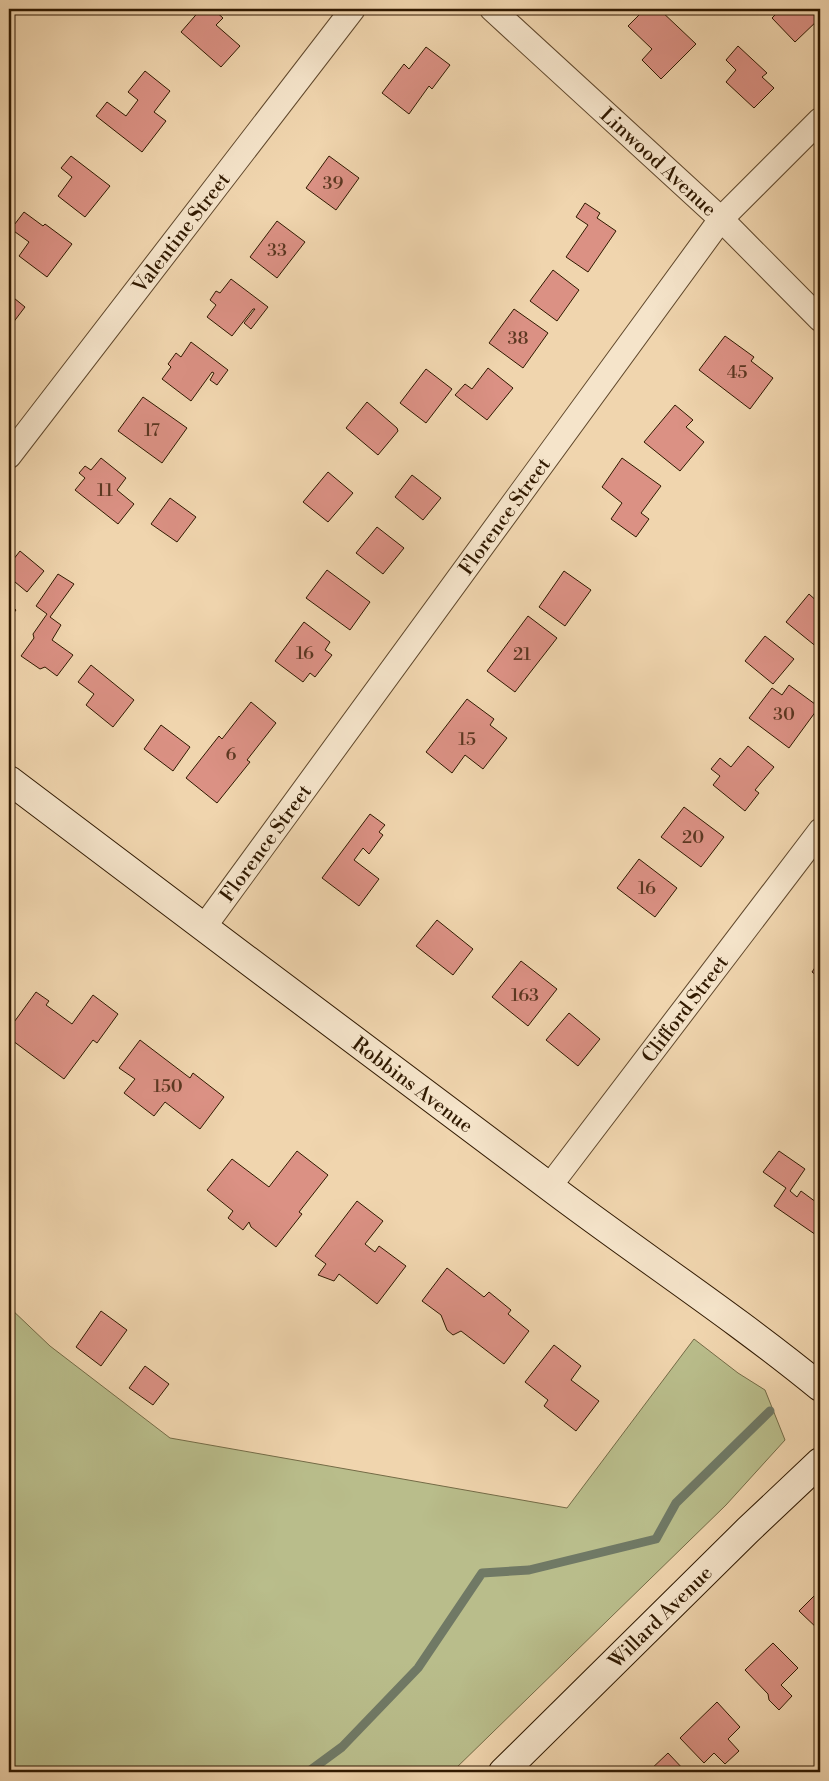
<svg xmlns="http://www.w3.org/2000/svg" width="829" height="1781" viewBox="0 0 829 1781" font-family="'Libre Bodoni',serif">
<style>
.green{fill:#b9bd8b;stroke:#746b46}
.lines{fill:none;stroke-linecap:round;stroke-linejoin:round}
.stream{stroke:#707965;stroke-width:9}
.building{fill:#db9184;stroke:#301900}
.minor-casing{stroke:#60482c;stroke-width:26}
.secondary-casing{stroke:#301900;stroke-width:30}
.minor{stroke:#f5e4ca;stroke-width:24}
.secondary{stroke:#f5e4ca;stroke-width:28}
.labels{text-anchor:middle;stroke-width:4;stroke-linejoin:round;paint-order:stroke}
.number-label{font-size:18px;fill:#5b3721}
.street-label{font-size:20px;fill:#301900;stroke:#f5e4ca}
</style>
<rect width="100%" height="100%" fill="#f0d5ae"/>
<filter id="stains"><feTurbulence type="fractalNoise" baseFrequency=".004" numOctaves="4"/><feColorMatrix values="0 0 0 0 .2 0 0 0 0 .09 0 0 0 0 .02 0 0 0 .5 -.17"/></filter>
<radialGradient id="worn" r=".72"><stop offset=".6" stop-color="#630" stop-opacity="0"/><stop offset="1" stop-color="#630" stop-opacity=".3"/></radialGradient>
<polygon class="green" points="9,1307 50,1346 170,1438 567,1508 694,1339 738,1373 765,1390 785,1440 726,1505 452,1772 9,1772"/>
<g class="lines">
<polyline class="stream" points="308,1772 342,1747 418,1668 482,1573 529,1570 656,1539 676,1503 770,1411"/>
</g>
<g class="building">
<polygon points="201,9 213,9 223,18 216,25 240,46 221,67 181,32"/>
<polygon points="645,9 659,9 696,44 661,79 642,60 652,49 628,26"/>
<polygon points="781,9 820,9 820,18 795,42 772,18"/>
<polygon points="738,46 767,73 762,77 774,88 754,108 726,82 736,70 726,60"/>
<polygon points="426,47 450,65 432,89 429,86 409,114 382,93 404,64 409,69"/>
<polygon points="145,71 170,91 154,112 166,121 142,152 96,116 107,102 126,116 138,100 128,92"/>
<polygon points="71,156 110,186 85,217 58,196 72,177 61,168"/>
<polygon points="329,156 359,178 336,210 306,188"/>
<polygon points="585,203 600,213 597,218 616,231 588,272 566,257 588,225 576,217"/>
<polygon points="24,212 43,226 45,224 72,244 47,277 19,256 29,242 11,229"/>
<polygon points="277,221 305,242 277,278 250,257"/>
<polygon points="553,270 579,290 557,321 530,301"/>
<polygon points="231,279 268,307 251,329 244,323 255,309 253,309 232,336 207,317 216,305 210,300 216,291 220,293"/>
<polygon points="9,294 25,307 9,328"/>
<polygon points="514,309 548,333 523,368 489,343"/>
<polygon points="725,336 754,357 751,361 773,378 750,409 699,370"/>
<polygon points="191,342 228,370 217,385 210,380 214,373 212,372 191,401 162,379 171,367 168,364 176,353 181,357"/>
<polygon points="488,368 513,388 487,420 455,395 465,384 472,389"/>
<polygon points="426,369 452,389 426,423 400,403"/>
<polygon points="143,397 187,428 162,463 118,431"/>
<polygon points="367,402 397,428 398,431 378,455 346,428"/>
<polygon points="675,405 693,420 686,427 704,442 680,471 644,442"/>
<polygon points="101,458 126,478 117,490 134,504 118,524 75,490 85,478 79,473 85,466 91,470"/>
<polygon points="622,458 661,486 641,513 649,519 636,537 611,519 622,503 602,487"/>
<polygon points="328,472 353,493 328,522 303,502"/>
<polygon points="412,475 441,498 423,520 395,497"/>
<polygon points="170,498 196,517 177,542 151,524"/>
<polygon points="377,527 404,548 383,574 356,553"/>
<polygon points="20,551 44,571 27,592 9,577 9,565"/>
<polygon points="327,570 370,602 350,630 306,598"/>
<polygon points="564,571 591,590 565,626 539,607"/>
<polygon points="58,574 74,584 50,617 61,625 52,640 73,655 57,676 45,667 40,669 21,656 34,638 33,634 47,614 36,606"/>
<polygon points="809,594 820,604 820,645 818,648 786,622"/>
<polygon points="9,604 16,610 9,619"/>
<polygon points="528,616 557,638 515,692 487,671"/>
<polygon points="304,622 330,642 325,650 332,655 315,677 310,673 303,682 275,661"/>
<polygon points="765,636 794,659 773,684 745,661"/>
<polygon points="91,665 134,700 113,727 86,705 94,694 78,682"/>
<polygon points="789,685 819,707 789,748 749,718 772,688 782,695"/>
<polygon points="467,699 494,719 490,725 507,738 483,769 465,755 452,773 426,752"/>
<polygon points="251,702 276,723 247,760 250,762 217,803 186,778 219,736 222,739"/>
<polygon points="161,725 190,747 173,771 144,749"/>
<polygon points="748,746 774,767 755,790 759,793 745,811 713,785 720,776 711,769 720,758 731,767"/>
<polygon points="684,807 724,837 701,867 661,837"/>
<polygon points="370,814 385,825 379,832 383,835 369,854 363,848 354,860 379,879 359,906 322,878"/>
<polygon points="639,859 677,888 655,917 617,888"/>
<polygon points="437,920 473,949 453,975 416,946"/>
<polygon points="820,960 820,978 812,972"/>
<polygon points="521,961 557,989 528,1026 492,997"/>
<polygon points="36,992 49,1001 46,1005 72,1024 93,995 118,1014 97,1043 93,1040 64,1079 9,1038 9,1029"/>
<polygon points="569,1013 600,1039 578,1066 546,1040"/>
<polygon points="140,1040 190,1078 193,1073 224,1097 200,1129 165,1102 154,1116 124,1093 135,1079 119,1068"/>
<polygon points="297,1151 328,1175 299,1212 302,1214 276,1247 251,1227 249,1222 243,1230 228,1218 233,1211 207,1190 232,1159 269,1187"/>
<polygon points="779,1151 805,1169 790,1191 797,1197 801,1191 820,1205 819,1237 774,1206 786,1188 763,1172"/>
<polygon points="357,1201 383,1221 365,1244 375,1252 379,1246 406,1266 377,1304 339,1274 334,1281 318,1275 326,1264 315,1256"/>
<polygon points="447,1268 484,1297 489,1292 511,1310 508,1314 529,1331 504,1364 461,1331 453,1335 447,1330 441,1315 422,1301"/>
<polygon points="101,1311 127,1330 101,1366 76,1347"/>
<polygon points="554,1345 581,1366 571,1380 599,1401 576,1431 544,1406 548,1400 525,1382"/>
<polygon points="145,1366 169,1384 153,1405 129,1388"/>
<polygon points="820,1590 820,1631 799,1611"/>
<polygon points="773,1643 798,1668 781,1685 792,1696 779,1710 769,1700 768,1694 745,1670"/>
<polygon points="717,1702 740,1727 728,1739 739,1751 725,1764 714,1753 704,1763 680,1738"/>
<polygon points="668,1753 686,1772 648,1772"/>
</g>
<g class="lines">
<defs>
<g id="minor">
<path id="s1" d="M492 9 721 219 820 319"/>
<path id="s2" d="M9 456 353 9"/>
<path id="s3" d="M204 927 721 219 820 120"/>
<path id="s4" d="M549 1187 820 831"/>
</g>
<g id="secondary">
<path id="s5" d="M9 780C188 915 366 1050 546 1184 637 1253 732 1315 820 1387"/>
<path id="s6" d="M503 1772 748 1530 820 1462"/>
</g>
</defs>
<use href="#minor" class="minor-casing"/>
<use href="#secondary" class="secondary-casing"/>
<use href="#minor" class="minor"/>
<use href="#secondary" class="secondary"/>
</g>
<g class="labels">
<g class="number-label">
<text x="333" y="189">39</text>
<text x="277" y="256">33</text>
<text x="518" y="344">38</text>
<text x="737" y="378">45</text>
<text x="152" y="436">17</text>
<text x="105" y="496">11</text>
<text x="305" y="659">16</text>
<text x="522" y="660">21</text>
<text x="784" y="720">30</text>
<text x="467" y="745">15</text>
<text x="231" y="760">6</text>
<text x="693" y="843">20</text>
<text x="647" y="894">16</text>
<text x="525" y="1001">163</text>
<text x="168" y="1092">150</text>
</g>
<g class="street-label">
<text dy="7" stroke="none"><textPath href="#s1" startOffset="226">Linwood Avenue</textPath></text>
<text dy="7" stroke="none"><textPath href="#s2" startOffset="282">Valentine Street</textPath></text>
<text dy="7" stroke="none"><textPath href="#s3" startOffset="509">Florence Street</textPath></text>
<text dy="7" stroke="none"><textPath href="#s3" startOffset="104">Florence Street</textPath></text>
<text dy="7" stroke="none"><textPath href="#s4" startOffset="224">Clifford Street</textPath></text>
<text dy="7" stroke="none"><textPath href="#s5" startOffset="506">Robbins Avenue</textPath></text>
<text dy="7" stroke="none"><textPath href="#s6" startOffset="221">Willard Avenue</textPath></text>
</g>
</g>
<rect width="829" height="1781" fill="none" stroke="#f0d5ae" stroke-width="30"/>
<rect x="10" y="10" width="809" height="1761" fill="none" stroke="#301900" stroke-width="2.5"/>
<rect x="15" y="15" width="799" height="1751" fill="none" stroke="#301900"/>
<rect width="100%" height="100%" filter="url(#stains)"/>
<rect width="100%" height="100%" fill="url(#worn)"/>
</svg>
